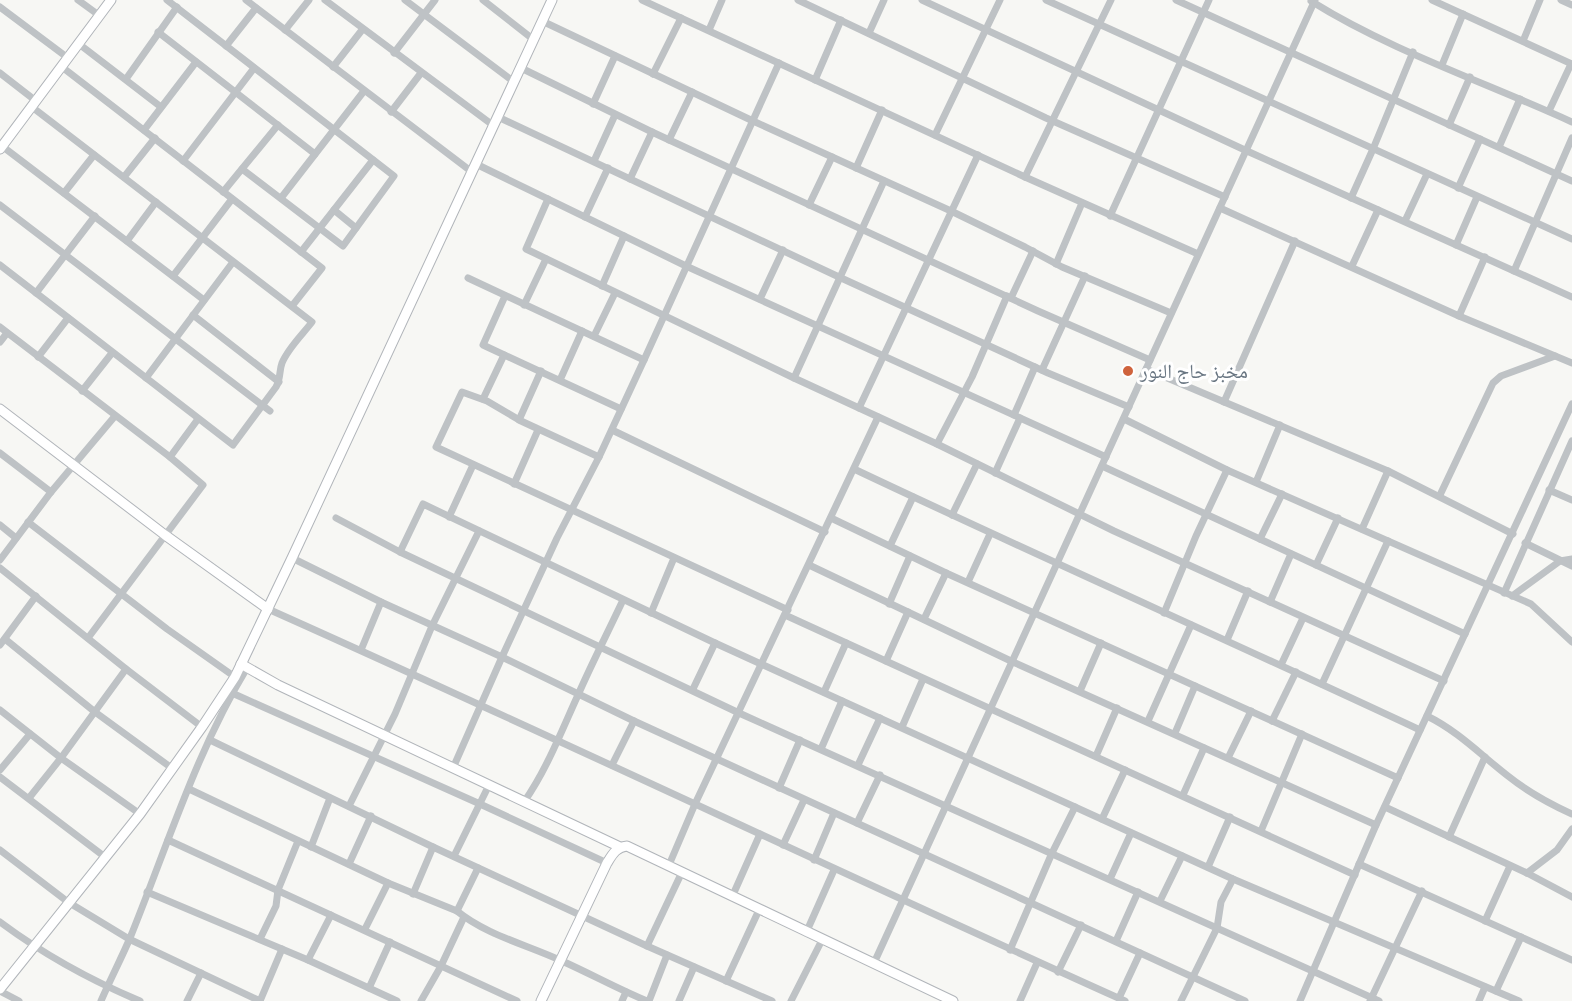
<svg xmlns="http://www.w3.org/2000/svg" width="1572" height="1001" viewBox="0 0 1572 1001" font-family="'Roboto Condensed','Noto Naskh Arabic',sans-serif">
<style>
.lines{fill:none;stroke-linecap:round;stroke-linejoin:round}
.secondary-casing{stroke:#b1b5ba;stroke-width:11}
.street{stroke:#bec2c5;stroke-width:7}
.secondary{stroke:#fff;stroke-width:9}
.poi-dot{fill:#cf633c;stroke:#fff;stroke-width:2}
.labels{text-anchor:middle;stroke-width:6;stroke-linejoin:round;paint-order:stroke}
.poi-label{font-size:20px;fill:#697682;stroke:#fff;text-anchor:start}
</style>
<rect width="100%" height="100%" fill="#f7f7f4"/>
<g class="lines">
<defs>
<g id="secondary">
<polyline points="0,149 111,0"/>
<polyline points="0,409 165,535 268,609"/>
<polyline points="241,664 278,685 620,847"/>
<polyline points="0,989 140,814 202,727 235,677 292,558 552,0"/>
<path d="M541 1001 607 863C612 855 616 847 627 846L953 1001"/>
</g>
</defs>
<use href="#secondary" class="secondary-casing"/>
<g class="street">
<polyline points="78,0 100,16"/>
<polyline points="167,0 394,176 343,246 242,169"/>
<polyline points="246,0 472,172"/>
<polyline points="325,0 494,126"/>
<polyline points="405,0 514,82"/>
<polyline points="483,0 534,40"/>
<polyline points="642,0 1025,177 1198,254"/>
<polyline points="798,0 1046,118 1225,197"/>
<polyline points="922,0 1247,151 1572,297"/>
<polyline points="1046,0 1572,239"/>
<polyline points="1176,0 1572,181"/>
<polyline points="1432,0 1572,64"/>
<polyline points="1561,0 1572,5"/>
<path d="M1311 1C1389 50 1487 83 1572 122"/>
<polyline points="0,7 68,58"/>
<polyline points="542,21 753,121 951,211 1025,247 1062,267 1171,313"/>
<polyline points="285,30 309,0"/>
<polyline points="709,30 722,0"/>
<polyline points="158,32 315,154"/>
<polyline points="869,33 884,0"/>
<polyline points="1523,41 1540,0"/>
<polyline points="79,44 161,107"/>
<polyline points="226,46 256,8"/>
<polyline points="394,53 435,0"/>
<polyline points="1442,65 1463,14"/>
<polyline points="62,67 322,268 292,306"/>
<polyline points="333,67 362,30"/>
<polyline points="521,68 652,132 1038,311 1150,360"/>
<polyline points="0,73 36,101"/>
<polyline points="653,74 681,18"/>
<polyline points="126,79 177,7"/>
<polyline points="815,80 841,20"/>
<polyline points="593,104 615,56"/>
<polyline points="1549,111 1571,64"/>
<polyline points="391,112 421,73"/>
<polyline points="498,117 839,277 1048,373 1129,407"/>
<polyline points="1449,125 1470,77"/>
<polyline points="144,130 196,62"/>
<polyline points="935,135 1000,0"/>
<polyline points="669,140 692,92"/>
<polyline points="2,146 204,300"/>
<polyline points="1499,147 1520,99"/>
<polyline points="183,161 254,68"/>
<polyline points="594,161 615,115"/>
<polyline points="476,164 686,266 1106,457"/>
<polyline points="856,168 882,110"/>
<polyline points="124,177 155,138"/>
<polyline points="1025,177 1111,0"/>
<polyline points="630,179 652,132"/>
<polyline points="1458,188 1480,139"/>
<polyline points="223,192 278,125"/>
<polyline points="64,193 94,155"/>
<polyline points="281,198 364,91"/>
<polyline points="1351,198 1373,149 1413,52"/>
<polyline points="548,199 526,249 794,378 937,444 1114,531 1444,681"/>
<polyline points="0,205 270,411"/>
<polyline points="809,205 832,157"/>
<polyline points="1220,208 1459,316 1572,363"/>
<polyline points="334,210 356,228"/>
<polyline points="1110,216 1209,0"/>
<polyline points="585,217 608,168"/>
<polyline points="1405,221 1427,174"/>
<polyline points="127,241 156,202"/>
<polyline points="1456,245 1477,197"/>
<polyline points="301,252 373,160"/>
<polyline points="1056,264 1082,203"/>
<path d="M0 265 233 445 276 387C281 378 279 371 282 363 288 348 303 334 312 322L32 107"/>
<polyline points="1352,266 1378,210"/>
<polyline points="1514,271 1572,138"/>
<polyline points="173,276 232,199"/>
<polyline points="468,278 644,360"/>
<polyline points="602,286 624,236"/>
<polyline points="36,293 95,216"/>
<polyline points="505,296 483,345 621,409"/>
<polyline points="1011,298 1033,251"/>
<polyline points="760,299 783,250"/>
<polyline points="524,305 546,259"/>
<polyline points="193,315 279,382"/>
<polyline points="1459,316 1485,257"/>
<polyline points="0,327 170,457 203,485 88,638"/>
<polyline points="594,336 615,293"/>
<polyline points="0,342 7,333"/>
<polyline points="38,357 68,318"/>
<polyline points="1146,369 1388,471 1513,534"/>
<polyline points="1042,370 1085,276"/>
<polyline points="146,378 233,262"/>
<polyline points="794,378 884,181"/>
<polyline points="560,380 582,331"/>
<polyline points="82,391 112,353"/>
<polyline points="483,399 504,355"/>
<polyline points="1224,402 1295,241"/>
<polyline points="859,408 978,155"/>
<polyline points="1014,415 1035,367"/>
<polyline points="1124,419 1227,470 1531,604 1572,642"/>
<polyline points="519,420 541,371"/>
<polyline points="612,430 825,532"/>
<polyline points="937,444 972,377 1007,296"/>
<polyline points="0,453 51,492"/>
<polyline points="170,457 198,419"/>
<polyline points="599,457 521,421 487,401 462,392 436,447 788,610"/>
<polyline points="1102,466 1465,634"/>
<path d="M854 469C1042 558 1232 642 1420 730"/>
<polyline points="995,473 1020,418"/>
<polyline points="1256,482 1280,425"/>
<polyline points="514,484 538,430"/>
<polyline points="1549,490 1572,500"/>
<polyline points="1440,495 1493,383 1501,376 1555,356"/>
<polyline points="952,515 977,464"/>
<polyline points="449,517 473,465"/>
<polyline points="336,518 400,552 739,713 1379,1001"/>
<polyline points="831,518 946,573 1398,778"/>
<polyline points="28,522 167,629 235,677"/>
<polyline points="0,525 16,538"/>
<polyline points="1362,529 1388,471"/>
<polyline points="1260,539 1282,494"/>
<polyline points="1525,543 1572,566"/>
<polyline points="890,546 913,497"/>
<polyline points="400,552 423,504 715,643 1233,879 1519,1001"/>
<polyline points="292,558 381,602 502,657 634,721 1245,1001"/>
<polyline points="0,560 51,492 115,416"/>
<polyline points="809,565 1013,662 1376,825"/>
<polyline points="1316,565 1338,518"/>
<polyline points="0,568 126,669 202,727"/>
<polyline points="968,582 990,534"/>
<polyline points="1504,593 1572,441"/>
<polyline points="1512,596 1560,561 1572,559"/>
<polyline points="1270,602 1291,554"/>
<polyline points="889,604 910,556"/>
<path d="M268 609C555 737 838 872 1125 1001"/>
<polyline points="651,613 674,558"/>
<polyline points="1164,613 1196,536 1227,470"/>
<polyline points="785,615 1355,875"/>
<polyline points="924,619 946,573"/>
<polyline points="5,639 95,712 173,769"/>
<polyline points="1227,640 1248,591"/>
<polyline points="0,645 36,596"/>
<polyline points="361,650 381,602"/>
<polyline points="886,661 908,612"/>
<polyline points="1281,665 1303,618"/>
<polyline points="1322,684 1388,541"/>
<polyline points="693,689 715,643"/>
<polyline points="1080,691 1101,643"/>
<polyline points="824,692 846,643"/>
<polyline points="232,693 480,804 607,863"/>
<polyline points="0,710 61,758 140,814"/>
<path d="M1427 716C1458 731 1482 756 1508 776 1528 792 1550 804 1572 814"/>
<polyline points="1148,721 1191,625"/>
<polyline points="1272,721 1296,672"/>
<polyline points="902,727 923,679"/>
<polyline points="1175,733 1195,686"/>
<polyline points="210,740 433,847 647,946 772,1001"/>
<polyline points="821,749 842,701"/>
<polyline points="1096,756 1117,708"/>
<polyline points="1228,758 1251,711"/>
<polyline points="612,765 634,721"/>
<polyline points="858,765 880,718"/>
<polyline points="453,768 502,657 557,538 599,457 644,360 779,63"/>
<polyline points="0,770 30,734"/>
<polyline points="0,777 105,857"/>
<polyline points="779,788 800,740"/>
<path d="M189 789 388 883 457 911C486 935 528 945 562 961 591 974 618 989 647 1001"/>
<polyline points="1183,795 1204,748"/>
<polyline points="29,798 61,758 126,669"/>
<path d="M524 802C547 769 561 732 578 695 592 663 608 632 623 600"/>
<polyline points="349,806 395,714 432,626 479,531"/>
<polyline points="1385,807 1527,873 1572,897"/>
<polyline points="1102,819 1125,770"/>
<polyline points="857,823 880,775"/>
<polyline points="1261,831 1302,734"/>
<polyline points="1449,837 1485,757"/>
<polyline points="168,840 517,1001"/>
<polyline points="783,845 804,800"/>
<polyline points="311,847 330,798"/>
<polyline points="0,850 68,902 129,939 260,1001"/>
<polyline points="454,856 489,785"/>
<polyline points="814,860 834,813"/>
<polyline points="349,864 371,816"/>
<polyline points="1359,864 1572,960"/>
<polyline points="669,865 695,804 878,417"/>
<polyline points="1208,867 1230,817"/>
<polyline points="1527,873 1557,850 1572,829"/>
<polyline points="1110,879 1131,833"/>
<polyline points="147,892 308,960 397,1001"/>
<polyline points="413,894 433,847"/>
<polyline points="732,897 760,834"/>
<polyline points="1160,901 1182,856"/>
<polyline points="457,911 478,868"/>
<polyline points="1485,921 1510,866"/>
<path d="M0 922C43 954 90 980 140 1001"/>
<polyline points="365,929 388,883"/>
<polyline points="806,933 834,870"/>
<polyline points="260,939 276,906 278,890 298,841"/>
<polyline points="1116,941 1138,892"/>
<polyline points="647,946 682,872"/>
<polyline points="1010,950 1052,853 1075,807"/>
<polyline points="308,960 331,915"/>
<polyline points="874,963 1315,0"/>
<polyline points="1058,972 1081,925"/>
<polyline points="726,981 759,910"/>
<polyline points="369,988 390,942"/>
<polyline points="0,991 19,1001"/>
<polyline points="1496,991 1521,937"/>
<polyline points="1119,998 1140,953"/>
<path d="M101 1001C110 980 121 959 130 938 167 847 196 752 247 668"/>
<polyline points="187,1001 201,973"/>
<polyline points="260,1001 282,949"/>
<polyline points="421,1001 441,966 464,917"/>
<polyline points="622,1001 626,992"/>
<polyline points="649,1001 667,955"/>
<polyline points="679,1001 694,967"/>
<polyline points="791,1001 822,940"/>
<polyline points="1020,1001 1037,963"/>
<polyline points="1181,1001 1217,928 1221,902 1233,879"/>
<polyline points="1300,1001 1376,825 1572,404"/>
<polyline points="1370,1001 1422,891"/>
<polyline points="1479,1001 1485,987"/>
</g>
<use href="#secondary" class="secondary"/>
</g>
<circle class="poi-dot" cx="1128" cy="371" r="6"/>
<g class="labels">
<g class="poi-label">
<text x="1140" y="378">مخبز حاج النور</text>
</g>
</g>
</svg>
